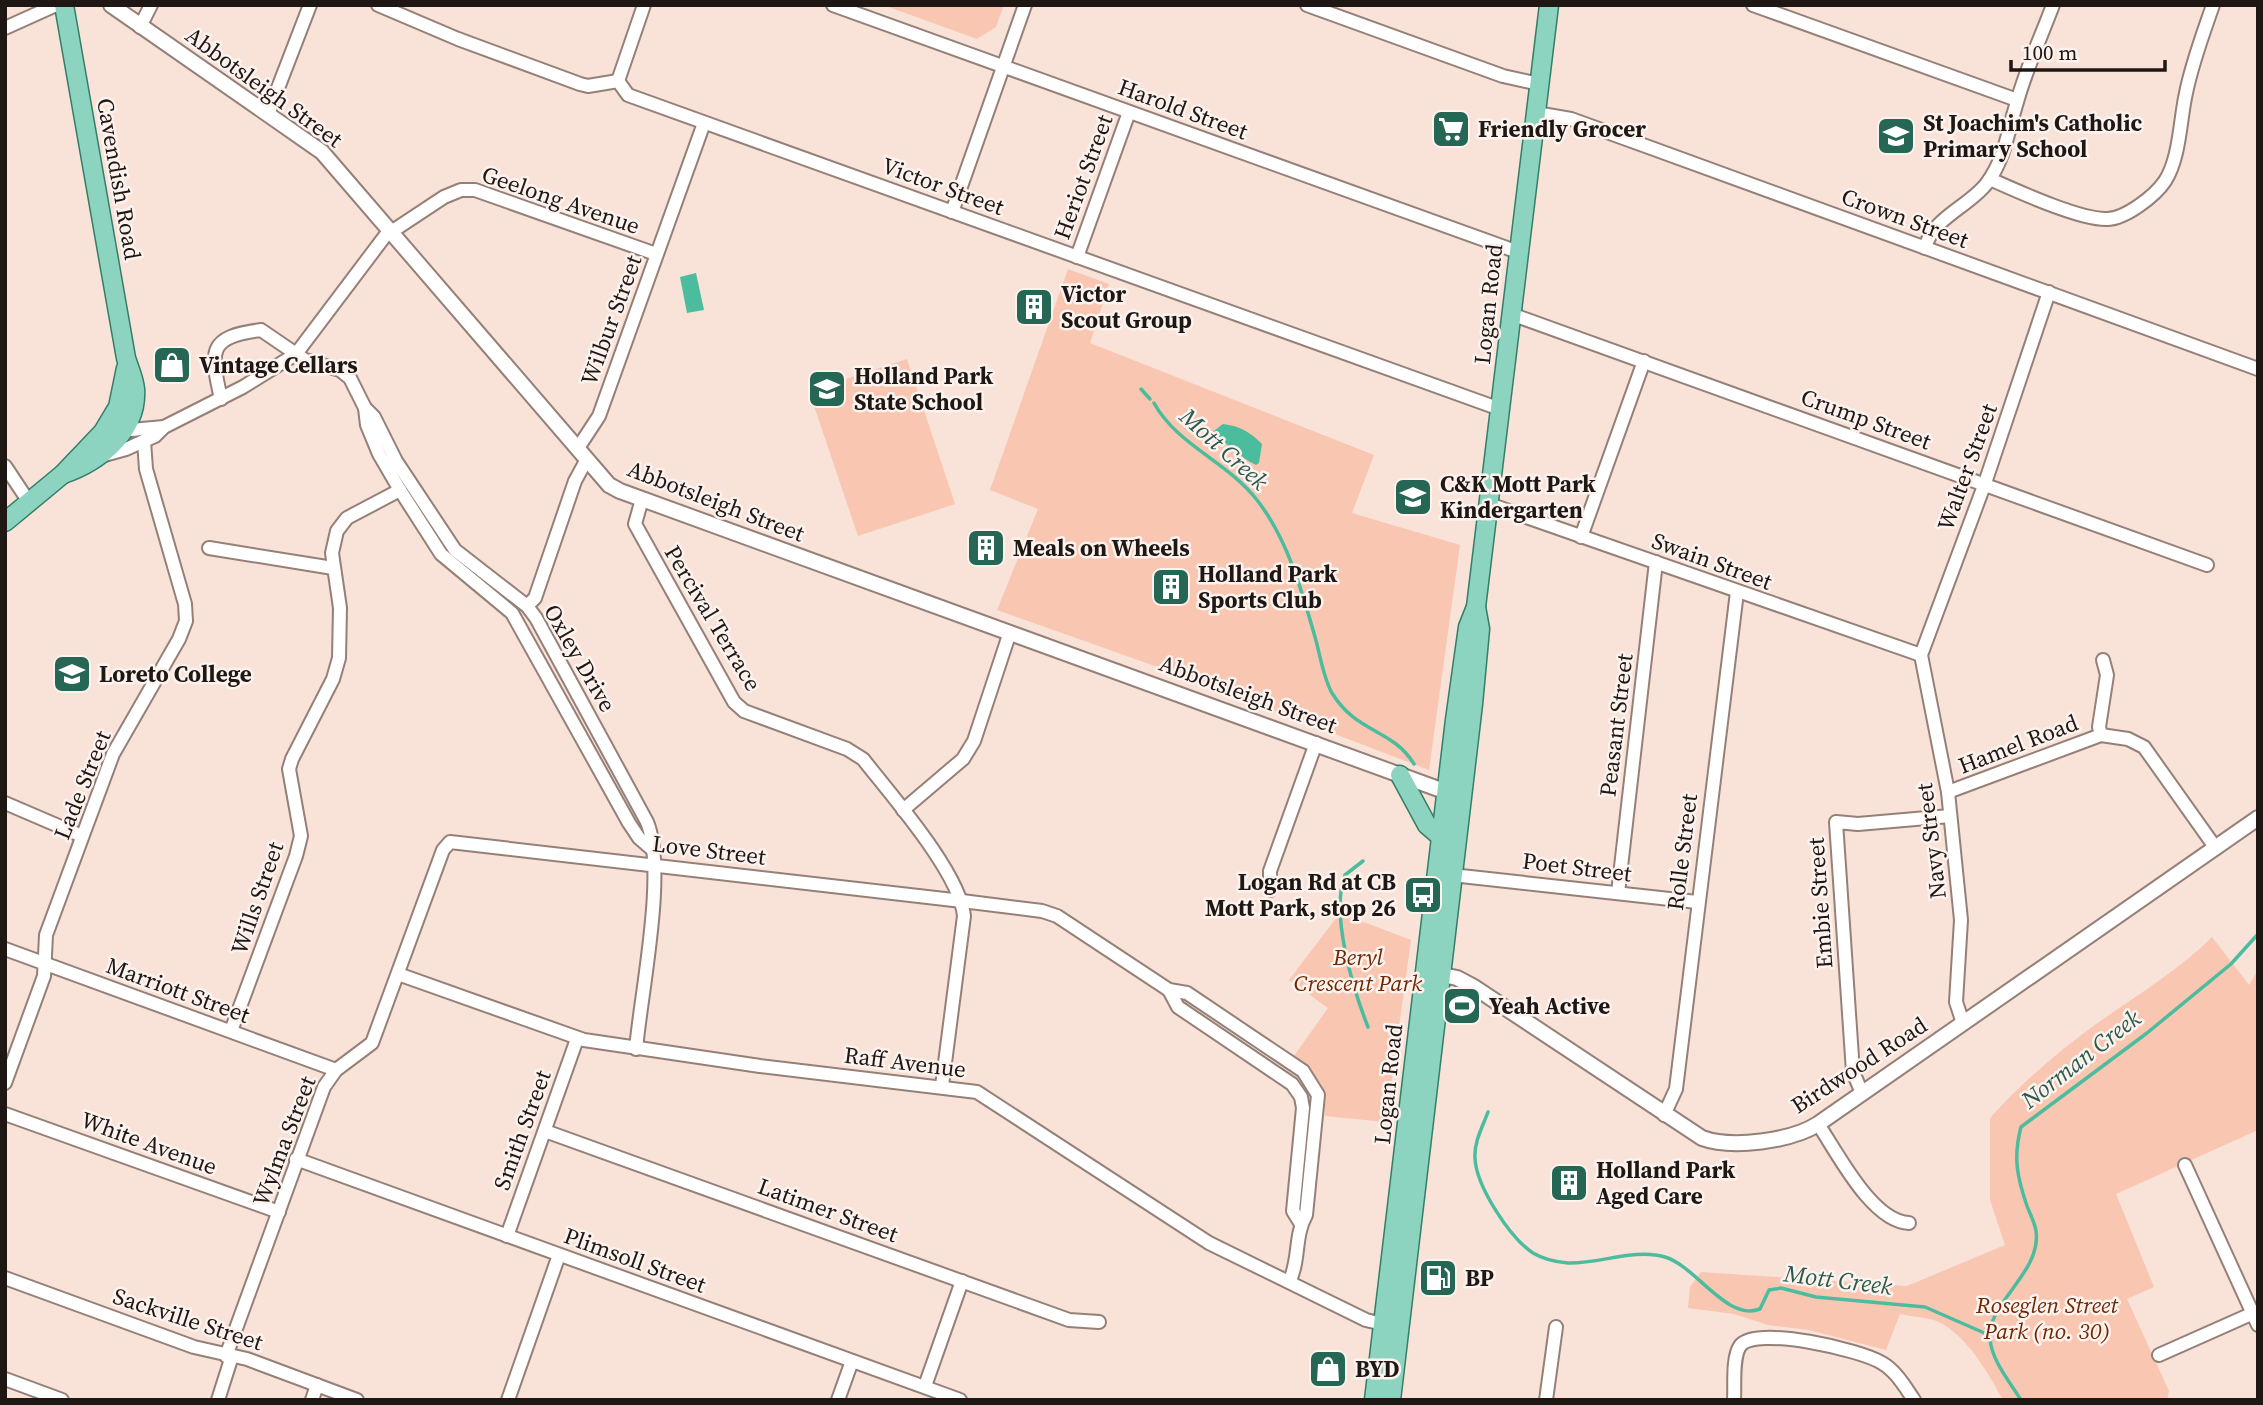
<svg xmlns="http://www.w3.org/2000/svg" width="2263" height="1405" viewBox="0 0 2263 1405" font-family="'Source Serif 4',serif">
<style>
.green{fill:#f9c6b1}
.water{fill:#4bbd9e}
.lines{fill:none;stroke-linecap:round;stroke-linejoin:round}
.stream{stroke:#4bbd9e;stroke-width:3.5}
.minor-casing{stroke:#958078;stroke-width:16}
.tertiary-casing{stroke:#958078;stroke-width:18}
.primary-casing{stroke:#347e68;stroke-width:21}
.minor{stroke:#fff;stroke-width:12}
.tertiary{stroke:#fff;stroke-width:14}
.primary{stroke:#8cd3c0;stroke-width:18}
.labels{text-anchor:middle;stroke-width:5;stroke-linejoin:round;paint-order:stroke}
.street-label{font-size:23px;fill:#1f1714;stroke:#fcf2ee}
.poi-label{font-size:23px;font-weight:bold;fill:#1f1714;stroke:#fcf2ee;text-anchor:start}
.park-label{font-size:23px;font-style:italic;fill:#702600;stroke:#fcf2ee}
.water-label{font-size:24px;font-style:italic;fill:#2a5a4c;stroke:#fcf2ee}
</style>
<rect width="100%" height="100%" fill="#f9e2d8"/>
<g class="green">
<polygon points="883,5 1004,5 996,27 977,39"/>
<polygon points="1068,269 1109,284 1090,343 1374,455 1352,513 1460,545 1429,770 1183,676 997,610 1038,509 990,490"/>
<polygon points="907,359 955,504 858,536 809,391"/>
<path d="M1340 913 1411 940 1386 1122 1325 1116C1323 1082 1318 1078 1294 1056L1328 1008 1289 980Z"/>
<path d="M2212 937 2249 985 2258 970V1130L2116 1194 2154 1287 2127 1299 2169 1391 2167 1400H2003C1988 1373 1968 1337 1939 1322 1928 1317 1912 1317 1900 1314L1886 1350 1809 1330 1768 1325 1734 1314 1688 1308 1690 1287 1701 1272 1907 1286 2005 1245 1990 1200V1118C2022 1083 2057 1052 2095 1025 2135 996 2178 971 2212 937Z"/>
</g>
<g class="water">
<polygon points="696,273 704,310 687,313 680,277"/>
<path d="M1223 424C1240 426 1250 432 1262 444L1259 463 1256 465C1239 457 1228 442 1210 434Z"/>
</g>
<g class="lines">
<g class="stream">
<polyline points="1141,389 1150,399"/>
<path d="M1154 403C1177 445 1228 462 1257 500 1287 538 1302 591 1315 637 1320 654 1323 677 1332 693 1357 734 1392 728 1414 764"/>
<path d="M1363 861 1345 875C1330 914 1353 989 1368 1027"/>
<path d="M1488 1112C1482 1128 1474 1142 1475 1158 1476 1186 1510 1238 1533 1253 1543 1259 1556 1262 1568 1263 1600 1264 1634 1248 1665 1257 1696 1266 1727 1322 1760 1309L1769 1290 1781 1288 1816 1297 1925 1307 1989 1335"/>
<path d="M2021 1400C2010 1382 1991 1360 1990 1338 1987 1303 2042 1272 2036 1231 2035 1223 2030 1214 2027 1206 2017 1177 2013 1157 2021 1127L2147 1033 2231 964 2258 934"/>
</g>
<defs>
<g id="minor">
<polyline points="378,5 458,39 580,84 588,86 618,81"/>
<polyline points="833,5 1518,252"/>
<polyline points="1307,5 1503,76 1539,84"/>
<polyline points="1753,5 2017,100"/>
<polyline points="140,27 151,5"/>
<polyline points="5,28 56,5"/>
<polyline points="618,81 628,95 1500,409"/>
<polyline points="618,81 644,5"/>
<polyline points="1536,113 1571,119 1654,149 2258,369"/>
<polyline points="268,114 310,5"/>
<path d="M1990 179C2017 191 2080 220 2107 219 2125 219 2155 196 2165 181 2180 158 2180 119 2186 93 2192 63 2203 34 2213 5"/>
<polyline points="952,212 1025,5"/>
<path d="M1925 248C1932 218 1970 206 1987 183 2005 159 2008 130 2017 102 2026 69 2041 37 2053 5"/>
<polyline points="1077,257 1129,112"/>
<polyline points="1511,314 2207,565"/>
<path d="M221 399C210 350 208 337 261 330L305 360 340 370 350 378 365 408 367 425 379 454 400 490 441 554 512 613 629 823 639 838 654 851"/>
<path d="M365 408 374 417 396 461 455 550 527 606 536 618 647 822C667 871 641 992 636 1049"/>
<polyline points="120,431 164,427"/>
<polyline points="578,448 599,416 704,123"/>
<polyline points="101,456 126,449 155,436 164,427 243,387 296,354 385,236 444,197 461,190 475,190 656,254"/>
<polyline points="5,466 29,502"/>
<path d="M642 499 635 524 734 702 744 711 847 749 863 759C891 795 960 873 964 916L942 1086"/>
<polyline points="1489,504 1921,655"/>
<polyline points="1581,537 1644,361"/>
<polyline points="209,548 333,568"/>
<polyline points="527,606 535,598 575,481 587,459"/>
<polyline points="2101,735 2099,727 2107,675 2103,660"/>
<polyline points="1948,792 2101,735 2128,739 2144,747 2215,847"/>
<polyline points="5,803 82,836"/>
<polyline points="903,810 963,759 974,741 1010,632"/>
<polyline points="1452,875 1697,902"/>
<polyline points="1270,890 1270,871 1316,743"/>
<polyline points="1618,893 1656,562"/>
<polyline points="5,949 336,1070"/>
<polyline points="398,974 584,1040 760,1066 977,1092 1209,1243 1366,1320 1391,1326"/>
<polyline points="1169,990 1178,1007 1292,1084 1301,1097 1303,1108 1293,1211 1301,1224"/>
<polyline points="1963,1023 1956,1002 1961,920 1948,792 1921,655 1985,483 2049,292"/>
<polyline points="231,1031 296,856 301,836 289,769 292,759 333,679 339,658 340,608 332,553 337,531 347,518 400,490"/>
<polyline points="5,1083 44,976 46,935 113,754 179,639 186,621 185,604 146,469 144,441"/>
<polyline points="1862,1093 1853,1072 1836,822 1858,824 1950,816"/>
<polyline points="5,1114 279,1212"/>
<polyline points="1664,1115 1676,1089 1737,592"/>
<path d="M1818 1124C1837 1152 1872 1222 1909 1223"/>
<polyline points="545,1131 1069,1320 1099,1322"/>
<polyline points="296,1159 960,1400"/>
<polyline points="2185,1165 2258,1325"/>
<polyline points="507,1236 577,1039"/>
<polyline points="5,1278 194,1347 247,1359 357,1400"/>
<polyline points="2159,1355 2258,1311"/>
<path d="M226 1356 324 1087 336 1070 372 1043 443 850 450 842 962 901 1042 911 1057 916 1169 990 1187 993 1303 1071 1318 1095 1306 1215C1294 1236 1300 1261 1289 1282"/>
<polyline points="5,1379 62,1400"/>
<polyline points="925,1386 962,1281"/>
<polyline points="218,1400 232,1356"/>
<polyline points="312,1400 317,1385"/>
<polyline points="508,1400 559,1255"/>
<polyline points="838,1400 852,1361"/>
<polyline points="1546,1400 1556,1327"/>
<path d="M1734 1400C1735 1385 1732 1358 1740 1346 1755 1325 1862 1350 1882 1363 1896 1371 1905 1387 1914 1400"/>
</g>
<g id="tertiary">
<polyline points="111,5 322,152 609,485 620,491 1455,795"/>
<path d="M1433 973 1457 978 1474 987 1702 1138C1732 1149 1791 1141 1818 1124L2258 818"/>
</g>
<g id="primary">
<path d="M63 474C99 462 138 431 135 389 134 378 129 368 126 358L64 5"/>
<polyline points="5,522 63,474 103,432 118,407 126,368"/>
<polyline points="1400,775 1427,825 1441,837"/>
<polyline points="1374,1400 1455,720 1468,627 1476,607"/>
<polyline points="1391,1400 1473,704 1480,629 1476,607 1549,5"/>
</g>
</defs>
<use href="#minor" class="minor-casing"/>
<use href="#tertiary" class="tertiary-casing"/>
<use href="#primary" class="primary-casing"/>
<use href="#minor" class="minor"/>
<use href="#tertiary" class="tertiary"/>
<use href="#primary" class="primary"/>
</g>
<defs>
<symbol id="supermarket-square" viewBox="-11 -11 22 22"><rect x="-9" y="-9" width="18" height="18" rx="4" fill="#256654" stroke="#fcf2ee"/><path d="M-6-5.5h2.5l.6 2H6L4.5 2H-2.5L-4.4-4H-6ZM-1.5 3.2a1.3 1.3 0 1 0 .1 0ZM3 3.2a1.3 1.3 0 1 0 .1 0Z" fill="#fff"/></symbol>
<symbol id="school-square" viewBox="-11 -11 22 22"><rect x="-9" y="-9" width="18" height="18" rx="4" fill="#256654" stroke="#fcf2ee"/><path d="M0-5L7-2L0 1L-7-2ZM-4 1L0 2.5L4 1V4Q0 6-4 4Z" fill="#fff"/></symbol>
<symbol id="building-square" viewBox="-11 -11 22 22"><rect x="-9" y="-9" width="18" height="18" rx="4" fill="#256654" stroke="#fcf2ee"/><path d="M-4-6H4V6H1V3H-1V6H-4ZM-2.5-4.3h1.7v1.8h-1.7ZM.8-4.3h1.7v1.8H.8ZM-2.5-1h1.7V.8h-1.7ZM.8-1h1.7V.8H.8Z" fill="#fff"/></symbol>
<symbol id="shop-square" viewBox="-11 -11 22 22"><rect x="-9" y="-9" width="18" height="18" rx="4" fill="#256654" stroke="#fcf2ee"/><path d="M-5-2.5h2.3a2.7 3.5 0 0 1 5.4 0H5L5.5 6h-11ZM-1.5-2.5h3a1.5 2.3 0 0 0-3 0Z" fill="#fff"/></symbol>
<symbol id="bus-square" viewBox="-11 -11 22 22"><rect x="-9" y="-9" width="18" height="18" rx="4" fill="#256654" stroke="#fcf2ee"/><path d="M-5-6H5V4H4V6H2V4H-2V6H-4V4H-5ZM-3.5-4V0h7V-4ZM-3.5 1.2v1.5H-2V1.2ZM2 1.2v1.5H3.5V1.2Z" fill="#fff"/></symbol>
<symbol id="stadium-square" viewBox="-11 -11 22 22"><rect x="-9" y="-9" width="18" height="18" rx="4" fill="#256654" stroke="#fcf2ee"/><path d="M0-5a6.5 5 0 1 0 0 10a6.5 5 0 1 0 0-10ZM-3.5-1.8h7v3.6h-7Z" fill="#fff"/></symbol>
<symbol id="fuel-square" viewBox="-11 -11 22 22"><rect x="-9" y="-9" width="18" height="18" rx="4" fill="#256654" stroke="#fcf2ee"/><path d="M-5.5-6h7V0h2V4h1.3V-2.5L3-4.5l.8-.8L6-3V5H2.5V1h-1V6h-7ZM-4.2-4.7v3.2H.2V-4.7Z" fill="#fff"/></symbol>
</defs>
<g fill-rule="evenodd">
<use href="#supermarket-square" x="1429" y="107" width="44" height="44"/>
<use href="#school-square" x="1874" y="114" width="44" height="44"/>
<use href="#building-square" x="1012" y="285" width="44" height="44"/>
<use href="#shop-square" x="150" y="343" width="44" height="44"/>
<use href="#school-square" x="805" y="367" width="44" height="44"/>
<use href="#school-square" x="1391" y="475" width="44" height="44"/>
<use href="#building-square" x="964" y="526" width="44" height="44"/>
<use href="#building-square" x="1149" y="565" width="44" height="44"/>
<use href="#school-square" x="50" y="652" width="44" height="44"/>
<use href="#bus-square" x="1401" y="873" width="44" height="44"/>
<use href="#stadium-square" x="1440" y="984" width="44" height="44"/>
<use href="#building-square" x="1547" y="1161" width="44" height="44"/>
<use href="#fuel-square" x="1416" y="1256" width="44" height="44"/>
<use href="#shop-square" x="1306" y="1347" width="44" height="44"/>
</g>
<g class="labels">
<g class="street-label">
<text transform="translate(264 87) rotate(36)" y="8">Abbotsleigh Street</text>
<text transform="translate(1183 109) rotate(20)" y="8">Harold Street</text>
<text transform="translate(1083 177) rotate(-70)" y="8">Heriot Street</text>
<text transform="translate(119 179) rotate(80)" y="8">Cavendish Road</text>
<text transform="translate(943 186) rotate(20)" y="8">Victor Street</text>
<text transform="translate(561 200) rotate(19)" y="8">Geelong Avenue</text>
<text transform="translate(1905 218) rotate(20)" y="8">Crown Street</text>
<text transform="translate(1488 304) rotate(-84)" y="8">Logan Road</text>
<text transform="translate(611 320) rotate(-70)" y="8">Wilbur Street</text>
<text transform="translate(1866 419) rotate(20)" y="8">Crump Street</text>
<text transform="translate(1967 467) rotate(-70)" y="8">Walter Street</text>
<text transform="translate(716 501) rotate(21)" y="8">Abbotsleigh Street</text>
<text transform="translate(1712 561) rotate(20)" y="8">Swain Street</text>
<text transform="translate(713 618) rotate(59)" y="8">Percival Terrace</text>
<text transform="translate(580 658) rotate(60)" y="8">Oxley Drive</text>
<text transform="translate(1248 694) rotate(20)" y="8">Abbotsleigh Street</text>
<text transform="translate(1616 725) rotate(-83)" y="8">Peasant Street</text>
<text transform="translate(2018 744) rotate(-21)" y="8">Hamel Road</text>
<text transform="translate(82 785) rotate(-68)" y="8">Lade Street</text>
<text transform="translate(1931 841) rotate(-97)" y="8">Navy Street</text>
<text transform="translate(709 850) rotate(7)" y="8">Love Street</text>
<text transform="translate(1682 852) rotate(-83)" y="8">Rolle Street</text>
<text transform="translate(1577 867) rotate(7)" y="8">Poet Street</text>
<text transform="translate(257 898) rotate(-71)" y="8">Wills Street</text>
<text transform="translate(1820 903) rotate(-94)" y="8">Embie Street</text>
<text transform="translate(178 990) rotate(20)" y="8">Marriott Street</text>
<text transform="translate(905 1062) rotate(7)" y="8">Raff Avenue</text>
<text transform="translate(1859 1065) rotate(-33)" y="8">Birdwood Road</text>
<text transform="translate(1388 1084) rotate(-84)" y="8">Logan Road</text>
<text transform="translate(522 1130) rotate(-70)" y="8">Smith Street</text>
<text transform="translate(284 1141) rotate(-69)" y="8">Wylma Street</text>
<text transform="translate(149 1143) rotate(20)" y="8">White Avenue</text>
<text transform="translate(828 1210) rotate(20)" y="8">Latimer Street</text>
<text transform="translate(635 1260) rotate(20)" y="8">Plimsoll Street</text>
<text transform="translate(188 1319) rotate(18)" y="8">Sackville Street</text>
</g>
<g class="poi-label">
<text x="1923" y="131">St Joachim's Catholic<tspan x="1923" dy="26">Primary School</tspan></text>
<text x="1478" y="137">Friendly Grocer</text>
<text x="1061" y="302">Victor<tspan x="1061" dy="26">Scout Group</tspan></text>
<text x="199" y="373">Vintage Cellars</text>
<text x="854" y="384">Holland Park<tspan x="854" dy="26">State School</tspan></text>
<text x="1440" y="492">C&amp;K Mott Park<tspan x="1440" dy="26">Kindergarten</tspan></text>
<text x="1013" y="556">Meals on Wheels</text>
<text x="1198" y="582">Holland Park<tspan x="1198" dy="26">Sports Club</tspan></text>
<text x="99" y="682">Loreto College</text>
<text x="1396" y="890" text-anchor="end">Logan Rd at CB<tspan x="1396" dy="26">Mott Park, stop 26</tspan></text>
<text x="1489" y="1014">Yeah Active</text>
<text x="1596" y="1178">Holland Park<tspan x="1596" dy="26">Aged Care</tspan></text>
<text x="1465" y="1286">BP</text>
<text x="1355" y="1377">BYD</text>
</g>
<g class="park-label">
<text x="1358" y="965">Beryl<tspan x="1358" dy="26">Crescent Park</tspan></text>
<text x="2047" y="1313">Roseglen Street<tspan x="2047" dy="26">Park (no. 30)</tspan></text>
</g>
<g class="water-label">
<text transform="translate(1224 449) rotate(42)" y="8">Mott Creek</text>
<text transform="translate(2081 1059) rotate(-38)" y="8">Norman Creek</text>
<text transform="translate(1838 1280) rotate(7)" y="8">Mott Creek</text>
</g>
</g>
<rect width="2263" height="1405" fill="none" stroke="#1f1714" stroke-width="14"/>
<path d="M2011 60v10h154v-10" fill="none" stroke="#1f1714" stroke-width="3.5"/>
<text x="2022" y="60" font-size="21" fill="#1f1714" stroke="#fcf2ee" stroke-width="5" paint-order="stroke">100 m</text>
</svg>
